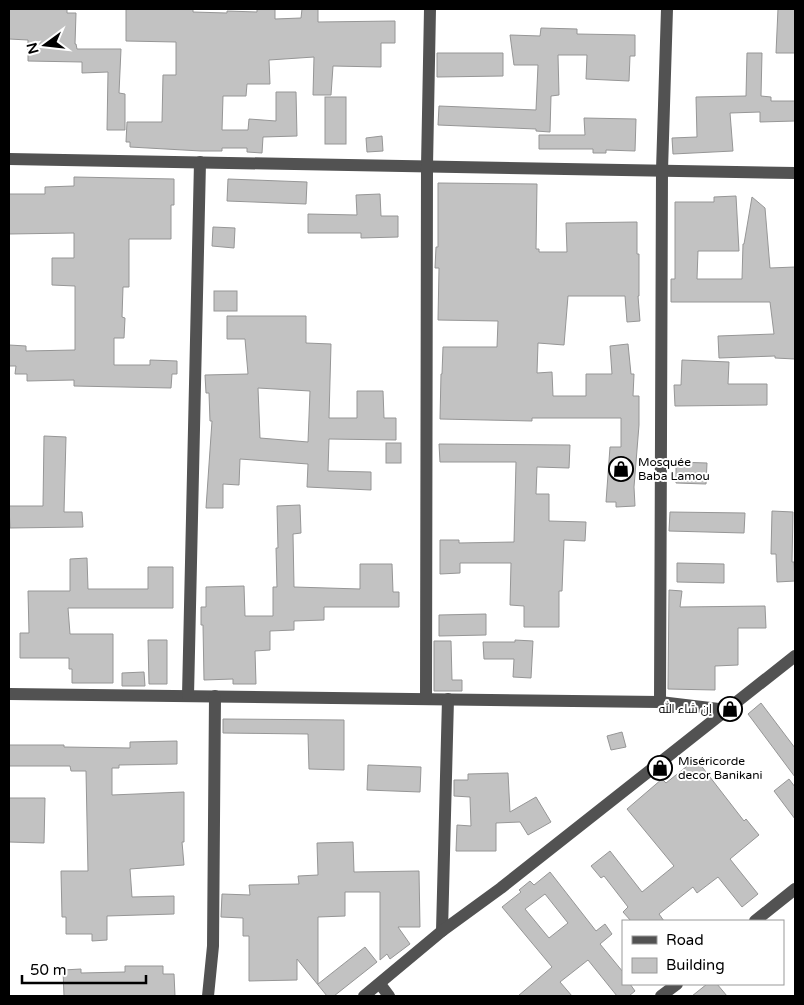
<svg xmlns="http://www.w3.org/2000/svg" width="804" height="1005" viewBox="0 0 804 1005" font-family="'Varela Round',Cairo,sans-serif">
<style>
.building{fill:#c2c2c2;stroke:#969696;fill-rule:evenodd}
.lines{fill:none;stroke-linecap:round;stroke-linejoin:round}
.minor{stroke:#525252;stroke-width:12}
.labels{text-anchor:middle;stroke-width:4;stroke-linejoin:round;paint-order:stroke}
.poi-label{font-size:12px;fill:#000;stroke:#fff;text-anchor:start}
</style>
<rect width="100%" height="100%" fill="#fff"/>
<g class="building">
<polygon points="9,9 67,9 67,13 76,13 75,44 76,44 77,49 121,49 119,93 125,94 125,130 107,130 108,72 82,73 82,62 28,61 28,40 9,39"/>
<polygon points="126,9 193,9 193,12 227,13 227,11 257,12 257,9 275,9 275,19 301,18 302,9 318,9 318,22 395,21 395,43 381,43 381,67 333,66 331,95 313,95 314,57 269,60 270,84 247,84 246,96 223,96 222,130 248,130 249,119 276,121 276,92 296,92 297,136 263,137 262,153 247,152 247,148 222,148 222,151 201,151 130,147 130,142 126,142 127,122 162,122 163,75 176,75 176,42 126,41"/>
<polygon points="778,9 795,9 795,53 776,53"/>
<polygon points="541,28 577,29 577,34 635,35 635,56 630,56 629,81 586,79 587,55 558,55 559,95 551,96 550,132 536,131 536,129 438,125 439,106 536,110 538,65 514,65 510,35 540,36"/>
<polygon points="437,53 503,53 503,76 437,77"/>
<polygon points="747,53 762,53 761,96 771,97 771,101 795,101 795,121 760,122 760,112 730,113 733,151 673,154 672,138 697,137 696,97 746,96"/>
<rect x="325" y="97" width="21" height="47"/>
<polygon points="584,118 636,119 635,151 606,150 606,153 593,153 593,149 539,149 539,135 585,135"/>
<polygon points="382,136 383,151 367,152 366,138"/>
<polygon points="74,177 174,179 174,205 171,205 171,239 129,239 129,287 123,287 122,317 125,318 124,338 114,338 114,365 150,365 150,360 177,361 177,374 172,374 171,388 74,386 74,380 27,381 27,374 15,374 16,366 9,366 9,345 26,346 26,351 75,350 75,286 52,285 52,258 74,258 74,233 9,234 9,194 45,194 45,187 74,186"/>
<polygon points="228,179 307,182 306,204 227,201"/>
<polygon points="438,183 537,184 536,249 539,249 539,252 567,252 566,223 637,222 637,254 639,254 639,296 638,296 640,321 627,322 625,296 568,296 564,345 538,343 537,373 552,372 553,396 586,396 586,374 612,374 610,346 628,344 631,374 634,374 633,396 639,396 639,425 634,487 635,506 616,507 616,502 606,502 610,447 621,447 621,418 532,418 532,421 440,419 441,374 442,374 443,347 497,347 498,321 438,320 439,268 435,268 436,247 438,247"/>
<polygon points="380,194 381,216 398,216 398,237 361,238 361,233 308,233 308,214 357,215 356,195"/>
<polygon points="736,196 739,251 698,251 697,279 742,279 743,244 744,244 752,197 765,208 770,268 795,267 795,359 775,358 775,356 719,358 718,336 774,334 770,302 671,302 671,279 675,279 675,202 714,202 714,197"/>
<polygon points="213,227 235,228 234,248 212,246"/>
<rect x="214" y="291" width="23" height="20"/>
<path d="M227 316H306V343L331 344 329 418H357V391H383L384 418H396V440L329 439 328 471 371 472V490L307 487 308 464 240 459 239 485 223 484V508H206L212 421H210L209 393H206L205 375 248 374 245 339H227ZM258 388 310 391 308 442 260 438Z"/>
<polygon points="682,360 729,362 728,384 767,384 767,405 675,406 674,385 681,385"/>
<polygon points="44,436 66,437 64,512 82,512 83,527 10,528 9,506 43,506"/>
<rect x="386" y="443" width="15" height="20"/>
<polygon points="439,444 570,445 569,468 537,467 536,494 549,494 549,521 586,522 585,541 564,540 562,591 559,591 559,627 524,627 524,606 510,605 511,563 460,563 460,573 440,574 440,540 459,540 459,543 514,542 516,462 440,462"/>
<polygon points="676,462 707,463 706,484 676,483"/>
<polygon points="300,505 301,533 293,534 294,587 360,589 360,564 392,564 393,592 399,592 399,607 324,607 324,620 294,621 294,630 270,631 270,650 255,651 256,684 233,684 233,679 204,680 203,625 201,625 201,607 206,607 206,587 244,586 245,616 273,616 273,587 277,587 276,548 278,548 277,506"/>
<polygon points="772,511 793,512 792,562 794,562 795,581 777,582 776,554 771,554"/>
<polygon points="670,512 745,513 744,533 669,531"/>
<polygon points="87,558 88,589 148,589 148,567 173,567 173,608 68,608 70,634 113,634 113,683 72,683 72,669 69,669 69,658 20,658 20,633 29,633 28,591 70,591 70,559"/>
<polygon points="677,563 724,564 724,583 677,582"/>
<polygon points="669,590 682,591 680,607 765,606 766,628 738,628 738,665 715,666 715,690 668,689"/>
<polygon points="486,614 486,635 439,636 439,615"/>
<polygon points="148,640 167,640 167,684 149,684"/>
<polygon points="515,640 533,641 531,678 513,677 514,659 484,659 483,642 515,642"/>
<polygon points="434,641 451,641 452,680 462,680 462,691 434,691"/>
<polygon points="144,672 145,686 122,686 122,673"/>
<polygon points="761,703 795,748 795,777 748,714"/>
<polygon points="223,719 344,720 344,770 309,769 308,734 223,733"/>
<polygon points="622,732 626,747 611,750 607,736"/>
<polygon points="177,741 177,764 119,765 119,768 112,768 112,795 184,792 184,842 182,842 184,865 130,869 132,897 174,896 174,914 107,916 107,940 92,941 92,934 66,934 66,917 62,917 61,871 88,871 86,771 71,771 70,766 9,766 9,745 64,745 64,747 130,748 130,742"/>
<polygon points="696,759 744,821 746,819 759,835 730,859 758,894 742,907 718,877 697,893 693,887 659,914 664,921 631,921 623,912 628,907 604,876 601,878 591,866 610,851 642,892 674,866 627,809 662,779 666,783"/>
<polygon points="368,765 421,767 420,792 367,790"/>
<polygon points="508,773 510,812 536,797 551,822 528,835 520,822 496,823 496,851 456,851 457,825 471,826 470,797 454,796 454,780 468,780 468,774"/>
<polygon points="789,779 795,787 795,819 774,791"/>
<polygon points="9,798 45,798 44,843 9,842"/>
<polygon points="353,842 354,872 419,871 420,927 398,927 410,944 390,959 387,954 380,960 380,892 345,892 345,916 318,917 318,984 365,947 377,962 334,996 327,996 297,959 297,980 249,981 249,936 243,936 243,918 221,917 222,894 250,895 249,885 299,884 298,876 318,875 317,843"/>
<path d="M550 872 596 931 605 924 612 934 600 944 623 972V984H630L635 991 629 996H617L588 960 560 982 572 996H518L552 967 502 907 521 892 519 890 530 881 534 885ZM545 894 568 923 549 938 525 909Z"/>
<polygon points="125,966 163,966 163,974 174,974 175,996 64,996 63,970 81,969 81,973 125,972"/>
<polygon points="707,984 717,984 727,996 692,996"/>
</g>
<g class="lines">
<g class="minor">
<polyline points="9,159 795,173"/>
<polyline points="9,694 660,702 727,710"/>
<polyline points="188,696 200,162"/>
<polyline points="426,699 427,166 430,9"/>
<polyline points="660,702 662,170 667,9"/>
<polyline points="755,921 795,889"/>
<polyline points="442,931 448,699"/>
<polyline points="380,984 389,996"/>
<polyline points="208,996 213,946 215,696"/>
<polyline points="364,996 442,931 501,888 795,656"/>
<polyline points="661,996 677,984"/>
</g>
</g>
<defs>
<symbol id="shop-ring" viewBox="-11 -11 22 22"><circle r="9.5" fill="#fff" stroke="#000" stroke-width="1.5"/><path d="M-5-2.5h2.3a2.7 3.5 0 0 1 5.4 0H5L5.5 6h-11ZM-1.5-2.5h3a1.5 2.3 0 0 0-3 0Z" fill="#000"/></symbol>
</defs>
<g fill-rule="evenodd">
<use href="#shop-ring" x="607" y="455" width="28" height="28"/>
<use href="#shop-ring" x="716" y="695" width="28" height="28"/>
<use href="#shop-ring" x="646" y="754" width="28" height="28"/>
</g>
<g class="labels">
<g class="poi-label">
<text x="638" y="466">Mosquée<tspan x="638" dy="14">Baba Lamou</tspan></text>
<text x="712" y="713" text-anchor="end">إن شاء الله</text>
<text x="678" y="765">Miséricorde<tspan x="678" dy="14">decor Banikani</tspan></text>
</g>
</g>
<rect width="804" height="1005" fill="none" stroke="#000000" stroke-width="20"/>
<rect x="622" y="920" width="162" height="65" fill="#ffffff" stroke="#999999"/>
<rect x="632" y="936" width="25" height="8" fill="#525252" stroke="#999999"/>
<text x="666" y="945" font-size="15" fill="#000000">Road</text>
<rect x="632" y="958" width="25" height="15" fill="#c2c2c2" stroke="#999999"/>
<text x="666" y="970" font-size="15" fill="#000000">Building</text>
<g transform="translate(45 45) rotate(255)" stroke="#ffffff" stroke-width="4" paint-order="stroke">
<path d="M0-4L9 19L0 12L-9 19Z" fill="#000000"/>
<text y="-8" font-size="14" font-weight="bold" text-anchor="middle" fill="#000000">N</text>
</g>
<path d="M22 975v8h124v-8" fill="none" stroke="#000000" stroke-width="2.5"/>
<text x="30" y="975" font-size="15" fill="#000000" stroke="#ffffff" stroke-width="4" paint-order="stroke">50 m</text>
</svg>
